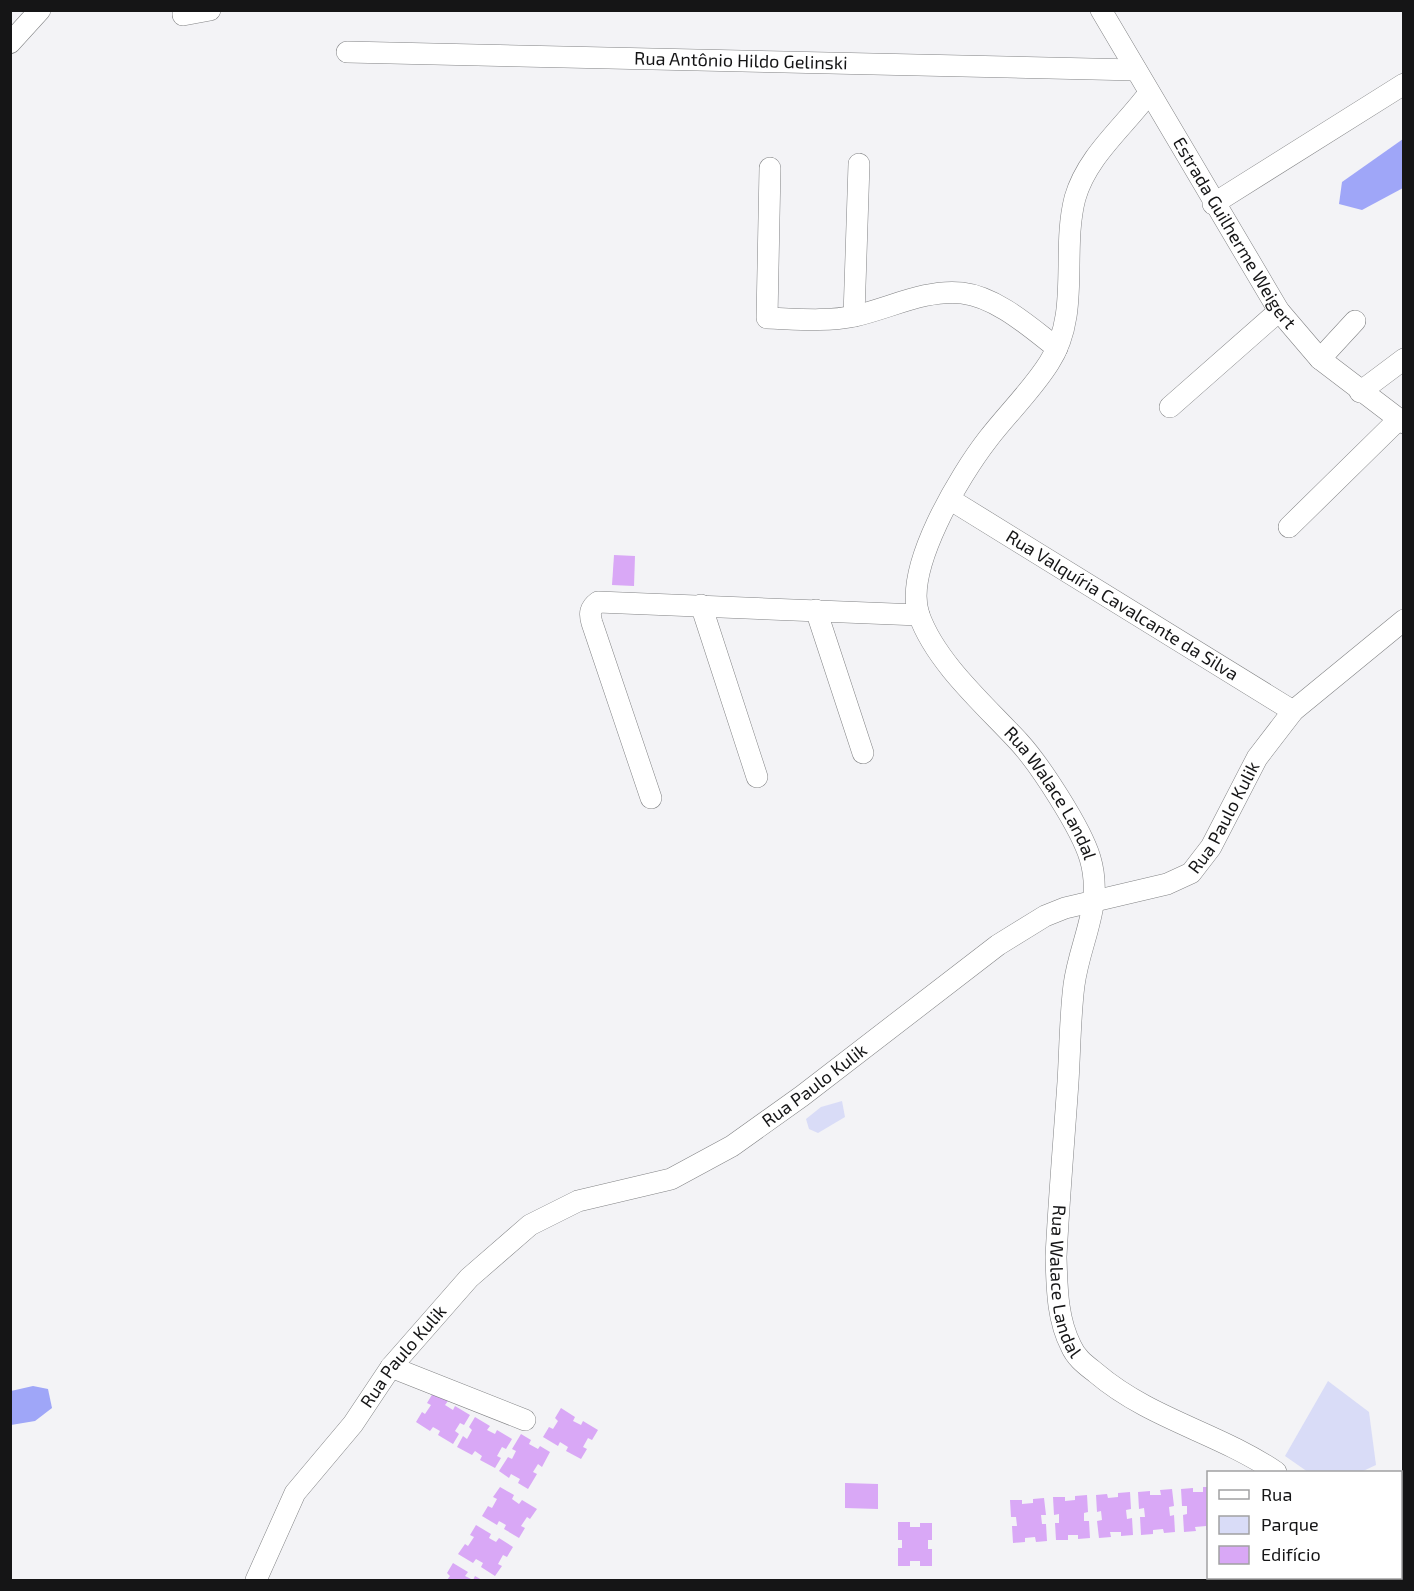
<svg xmlns="http://www.w3.org/2000/svg" width="1414" height="1591" viewBox="0 0 1414 1591" font-family="'Exo 2',sans-serif">
<style>
.green{fill:#d9dcf7}
.forest{fill:#9fa6f8}
.building{fill:#d9a8f6}
.lines{fill:none;stroke-linecap:round;stroke-linejoin:round}
.minor-casing{stroke:#828385;stroke-width:22}
.minor{stroke:#fff;stroke-width:21}
.labels{text-anchor:middle;stroke-width:6;stroke-linejoin:round;paint-order:stroke}
.street-label{font-size:18px;fill:#151516;stroke:#fff}
</style>
<rect width="100%" height="100%" fill="#f3f3f6"/>
<g class="green">
<polygon points="842,1101 845,1117 818,1133 809,1129 806,1119 821,1107"/>
<polygon points="1328,1381 1369,1412 1376,1465 1361,1472 1308,1472 1285,1456"/>
</g>
<g class="forest">
<polygon points="1403,139 1403,188 1362,210 1339,204 1342,182"/>
<polygon points="33,1386 48,1389 52,1408 35,1421 11,1425 11,1391"/>
</g>
<g class="building">
<polygon points="614,555 635,556 634,586 612,585"/>
<polygon points="433,1393 448,1401 445,1405 453,1410 455,1406 470,1415 464,1425 460,1423 455,1431 459,1434 453,1444 438,1435 440,1431 433,1427 430,1431 416,1422 422,1412 425,1414 431,1405 427,1403"/>
<polygon points="561,1408 575,1417 573,1421 581,1425 583,1421 598,1430 592,1440 588,1438 583,1447 587,1449 581,1459 566,1451 568,1447 560,1442 558,1446 543,1437 549,1427 553,1429 558,1421 555,1418"/>
<polygon points="475,1417 490,1426 487,1430 495,1434 497,1430 512,1439 506,1449 502,1447 497,1456 501,1458 495,1468 480,1460 482,1456 475,1451 472,1455 457,1447 463,1436 467,1439 472,1430 469,1427"/>
<polygon points="521,1434 531,1440 529,1444 538,1449 540,1446 550,1452 542,1467 538,1464 533,1472 537,1474 528,1489 518,1483 520,1479 511,1474 509,1478 499,1471 508,1457 512,1459 516,1451 512,1449"/>
<polygon points="845,1483 878,1484 878,1509 845,1508"/>
<polygon points="500,1487 514,1495 512,1499 519,1504 522,1500 537,1509 530,1519 527,1517 521,1526 525,1528 519,1538 504,1529 506,1525 499,1521 497,1525 482,1516 488,1506 492,1508 497,1499 493,1497"/>
<polygon points="1203,1487 1208,1487 1208,1530 1206,1530 1206,1526 1195,1527 1196,1531 1184,1532 1183,1515 1187,1514 1187,1506 1182,1506 1181,1489 1193,1488 1193,1492 1203,1492"/>
<polygon points="1172,1489 1174,1506 1169,1507 1170,1516 1174,1515 1175,1532 1164,1533 1163,1529 1153,1530 1153,1534 1141,1535 1140,1517 1145,1517 1144,1508 1139,1509 1138,1492 1150,1491 1150,1495 1161,1495 1160,1490"/>
<polygon points="1130,1492 1131,1509 1126,1510 1127,1519 1132,1518 1133,1535 1121,1536 1121,1532 1110,1532 1111,1537 1099,1538 1097,1521 1102,1520 1101,1511 1097,1512 1096,1495 1107,1494 1108,1498 1118,1497 1118,1493"/>
<polygon points="1087,1495 1088,1512 1084,1513 1084,1521 1089,1521 1090,1538 1078,1539 1078,1535 1068,1535 1068,1540 1056,1540 1055,1523 1059,1523 1059,1514 1054,1515 1053,1497 1065,1497 1065,1501 1075,1500 1075,1496"/>
<polygon points="1044,1498 1046,1515 1041,1515 1042,1524 1046,1524 1047,1541 1036,1542 1035,1537 1025,1538 1025,1542 1013,1543 1012,1526 1017,1526 1016,1517 1011,1517 1010,1500 1022,1500 1022,1504 1033,1503 1033,1499"/>
<polygon points="898,1522 910,1522 910,1527 920,1527 920,1523 932,1523 932,1540 928,1540 928,1549 932,1549 932,1566 920,1566 920,1561 910,1561 910,1566 898,1566 898,1548 902,1548 902,1540 898,1540"/>
<polygon points="476,1525 491,1534 489,1538 496,1542 499,1538 513,1547 507,1557 503,1555 498,1564 502,1566 495,1576 481,1567 483,1563 476,1559 473,1563 458,1554 465,1544 468,1546 474,1537 470,1535"/>
<polygon points="453,1563 468,1572 465,1576 473,1580 475,1576 482,1580 447,1580 450,1576 447,1573"/>
</g>
<g class="lines">
<defs>
<g id="minor">
<polyline points="183,10 183,15 210,10"/>
<path id="s1" d="M1101 10 1279 311 1320 359 1404 423"/>
<polyline points="10,43 40,10"/>
<path id="s2" d="M347 52 1136 70"/>
<path id="s3" d="M1149 93C1124 127 1087 156 1075 198 1061 252 1081 314 1049 363 1032 390 1008 413 988 439 960 475 903 569 919 615 936 663 986 706 1019 742 1040 765 1081 828 1090 858 1104 905 1080 940 1074 985 1070 1017 1070 1050 1068 1082 1064 1140 1059 1198 1056 1257 1057 1287 1057 1319 1071 1346 1076 1358 1086 1365 1096 1373 1150 1419 1219 1433 1276 1472"/>
<path d="M770 168 767 318C797 319 826 322 855 316 890 308 926 289 962 293 997 297 1031 328 1057 348"/>
<polyline points="1213,204 1404,84"/>
<polyline points="854,316 859,164"/>
<polyline points="1320,359 1355,321"/>
<polyline points="1360,392 1404,359"/>
<polyline points="1170,407 1279,311"/>
<path id="s4" d="M951 500 1293 711"/>
<polyline points="1289,527 1398,420"/>
<polyline points="701,605 757,777"/>
<polyline points="816,610 863,753"/>
<path d="M651 798 592 623C589 613 590 608 598 602L919 615"/>
<polyline points="391,1367 525,1420"/>
<polyline points="1347,1578 1347,1580"/>
<path id="s5" d="M256 1580 295 1493 353 1424 391 1367 469 1278 530 1225 578 1201 671 1179 732 1146 802 1096 998 945 1045 916 1065 908 1167 884 1191 873 1211 847 1257 758 1293 711 1404 620"/>
</g>
</defs>
<use href="#minor" class="minor-casing"/>
<use href="#minor" class="minor"/>
</g>
<g class="labels">
<g class="street-label">
<text dy="6" stroke="none"><textPath href="#s2" startOffset="394">Rua Antônio Hildo Gelinski</textPath></text>
<text dy="6" stroke="none"><textPath href="#s1" startOffset="260">Estrada Guilherme Weigert</textPath></text>
<text dy="6" stroke="none"><textPath href="#s4" startOffset="201">Rua Valquíria Cavalcante da Silva</textPath></text>
<text dy="6" stroke="none"><textPath href="#s3" startOffset="813">Rua Walace Landal</textPath></text>
<text dy="6" stroke="none"><textPath href="#s5" startOffset="1278">Rua Paulo Kulik</textPath></text>
<text dy="6" stroke="none"><textPath href="#s5" startOffset="774">Rua Paulo Kulik</textPath></text>
<text dy="6" stroke="none"><textPath href="#s3" startOffset="1317">Rua Walace Landal</textPath></text>
<text dy="6" stroke="none"><textPath href="#s5" startOffset="270">Rua Paulo Kulik</textPath></text>
</g>
</g>
<rect width="1414" height="1591" fill="none" stroke="#151516" stroke-width="24"/>
<rect x="1207" y="1471" width="195" height="108" fill="#ffffff" stroke="#a1a1a2" stroke-width="1.5"/>
<rect x="1219" y="1490" width="30" height="9" fill="#ffffff" stroke="#a1a1a2" stroke-width="1.5"/>
<text x="1261" y="1501" font-size="18" fill="#151516">Rua</text>
<rect x="1219" y="1516" width="30" height="18" fill="#d9dcf7" stroke="#a1a1a2" stroke-width="1.5"/>
<text x="1261" y="1531" font-size="18" fill="#151516">Parque</text>
<rect x="1219" y="1546" width="30" height="18" fill="#d9a8f6" stroke="#a1a1a2" stroke-width="1.5"/>
<text x="1261" y="1561" font-size="18" fill="#151516">Edifício</text>
</svg>
